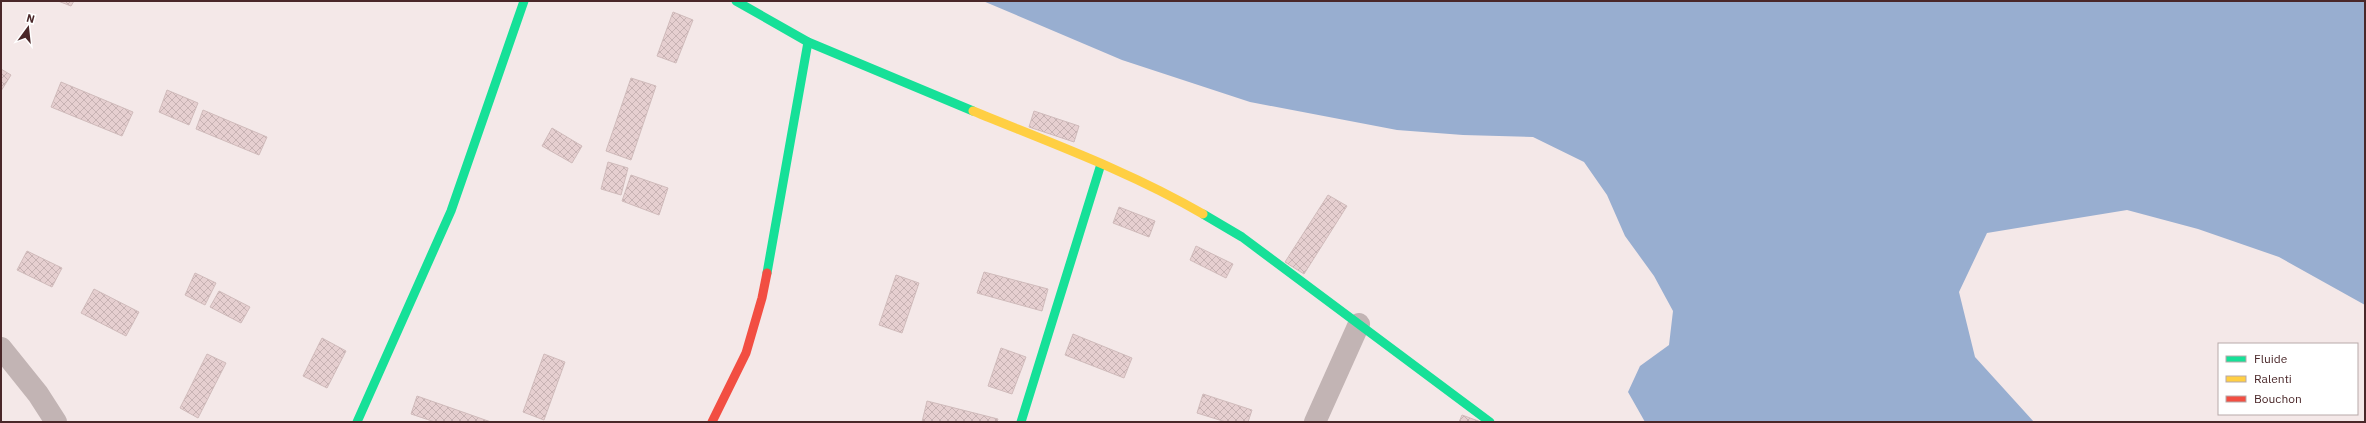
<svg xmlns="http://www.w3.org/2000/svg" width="2366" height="423" viewBox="0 0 2366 423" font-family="'IBM Plex Sans',sans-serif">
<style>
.water{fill:#98aed0}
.building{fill:url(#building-cross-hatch);stroke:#d0bbbb}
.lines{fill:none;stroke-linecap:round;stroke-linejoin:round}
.street{stroke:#c2b4b4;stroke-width:22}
.fast{stroke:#16e098;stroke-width:9}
.slow{stroke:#ffcf43;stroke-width:9}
.jam{stroke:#f24e42;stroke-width:9}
</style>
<defs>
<pattern id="building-cross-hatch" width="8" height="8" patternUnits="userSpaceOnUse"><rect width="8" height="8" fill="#e6cfd0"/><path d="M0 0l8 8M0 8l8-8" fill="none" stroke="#c7b2b3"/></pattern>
</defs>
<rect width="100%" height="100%" fill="#f4e8e8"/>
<polygon class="water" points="983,1 2365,1 2365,305 2279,257 2198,229 2127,210 1987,233 1959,292 1975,357 2034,422 1645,422 1628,392 1640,366 1669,345 1673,311 1654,276 1625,236 1607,195 1584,162 1533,137 1463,135 1397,130 1250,102 1122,60"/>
<g class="building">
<polygon points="58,1 74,1 71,6"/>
<polygon points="673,12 693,20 676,63 657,56"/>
<polygon points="1,69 11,75 1,91"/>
<polygon points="631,78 656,86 631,160 606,151"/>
<polygon points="61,82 133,112 122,136 51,107"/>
<polygon points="167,90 198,103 189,125 159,112"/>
<polygon points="203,110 267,137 259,155 196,129"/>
<polygon points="1034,111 1079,126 1074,142 1029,127"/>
<polygon points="552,128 582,146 572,163 542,146"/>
<polygon points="608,162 628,168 621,195 601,189"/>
<polygon points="631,175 668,188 659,215 622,201"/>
<polygon points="1328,195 1347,206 1304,274 1285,262"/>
<polygon points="1119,207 1155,221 1149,237 1113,223"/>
<polygon points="1196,246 1233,264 1226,278 1190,260"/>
<polygon points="27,251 62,268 52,287 17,270"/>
<polygon points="984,272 1048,289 1042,311 977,293"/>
<polygon points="195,273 216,283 205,305 185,295"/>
<polygon points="896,275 919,283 902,333 879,325"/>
<polygon points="94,289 139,312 126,336 81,313"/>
<polygon points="219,291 250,307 241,323 210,307"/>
<polygon points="1073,334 1132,358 1124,378 1065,355"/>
<polygon points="322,338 346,351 327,388 303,376"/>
<polygon points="1001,348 1026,357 1012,394 988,386"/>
<polygon points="207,354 226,363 198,418 180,408"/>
<polygon points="544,354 565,362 544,420 523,412"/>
<polygon points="1203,394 1252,410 1248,422 1226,422 1197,413"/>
<polygon points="417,396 491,422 435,422 411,414"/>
<polygon points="927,401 998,419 997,422 922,422"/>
<polygon points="1462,415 1481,422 1459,422"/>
</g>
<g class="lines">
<g class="street">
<polyline points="1,348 38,394 56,422"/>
<polyline points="1315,422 1359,324"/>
</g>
<g class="fast">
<polyline points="736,1 808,42 973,111"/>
<polyline points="1203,214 1242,237 1490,422"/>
<polyline points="767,273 808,42"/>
<polyline points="357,422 451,211 524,1"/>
<polyline points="1021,422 1101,164"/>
</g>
<path class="slow" d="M973 111C1051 143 1131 172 1203 214"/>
<polyline class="jam" points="712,422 746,353 762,298 767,273"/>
</g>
<rect width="2366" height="423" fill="none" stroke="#4a2729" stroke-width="4"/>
<rect x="2218" y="343" width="140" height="72" fill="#ffffff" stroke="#b7a9a9"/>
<rect x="2226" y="356" width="20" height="6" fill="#16e098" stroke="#b7a9a9"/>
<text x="2254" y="363" font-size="12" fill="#4a2729">Fluide</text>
<rect x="2226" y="376" width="20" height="6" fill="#ffcf43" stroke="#b7a9a9"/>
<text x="2254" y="383" font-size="12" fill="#4a2729">Ralenti</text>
<rect x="2226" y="396" width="20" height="6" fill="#f24e42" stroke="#b7a9a9"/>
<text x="2254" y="403" font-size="12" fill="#4a2729">Bouchon</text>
<g transform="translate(28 28) rotate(15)" stroke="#ffffff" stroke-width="3" paint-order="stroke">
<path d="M0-3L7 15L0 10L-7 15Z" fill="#4a2729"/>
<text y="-6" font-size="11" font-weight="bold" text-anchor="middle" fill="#4a2729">N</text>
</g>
</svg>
